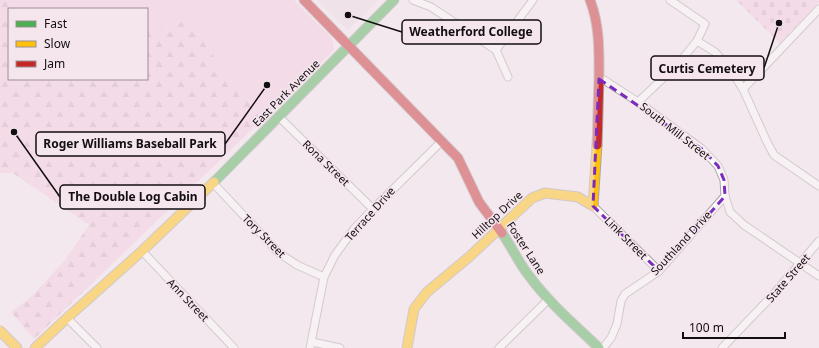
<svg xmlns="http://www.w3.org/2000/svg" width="819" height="348" viewBox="0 0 819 348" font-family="'Noto Sans',sans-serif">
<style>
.built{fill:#eddbe4}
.forest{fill:url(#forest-firs)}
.cemetery{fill:url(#cemetery-stones)}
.park{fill:#f5cde3}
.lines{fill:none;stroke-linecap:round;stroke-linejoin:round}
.street-casing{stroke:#aba4a8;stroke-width:9}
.fast-casing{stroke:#aba4a8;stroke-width:11}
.slow-casing{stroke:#aba4a8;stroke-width:11}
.jam-casing{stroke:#aba4a8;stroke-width:11}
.street{stroke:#fdfcfc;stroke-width:7}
.fast{stroke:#4caf50;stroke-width:9}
.slow{stroke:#ffc107;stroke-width:9}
.jam{stroke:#c62828;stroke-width:9}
.marked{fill:none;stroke:#7b2cbf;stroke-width:3;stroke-dasharray:8 5;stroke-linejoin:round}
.labels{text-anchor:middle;stroke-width:3;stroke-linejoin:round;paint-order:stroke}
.street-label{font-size:11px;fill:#130e11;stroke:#f5e5ed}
.leader{fill:none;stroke:#130e11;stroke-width:1.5}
.callout-dot{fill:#130e11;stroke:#f5e5ed;stroke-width:1.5}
.callout{fill:#f5e5ed;stroke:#130e11;stroke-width:1.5}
.callout-label{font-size:12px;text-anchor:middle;font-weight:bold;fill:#130e11}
</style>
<defs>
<pattern id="forest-firs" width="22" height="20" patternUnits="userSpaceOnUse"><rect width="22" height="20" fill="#f5cde3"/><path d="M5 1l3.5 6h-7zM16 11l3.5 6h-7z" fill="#d1afc2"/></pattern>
<pattern id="cemetery-stones" width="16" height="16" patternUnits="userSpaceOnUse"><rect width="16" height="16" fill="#f5cde3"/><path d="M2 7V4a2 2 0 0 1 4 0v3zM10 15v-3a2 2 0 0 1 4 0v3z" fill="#d1afc2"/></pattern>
</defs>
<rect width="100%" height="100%" fill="#f2e8ed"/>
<polygon class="built" points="317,0 379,0 348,30"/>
<polygon class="forest" points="0,0 16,0 21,9 9,9 9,79 147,79 147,29 182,22 195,30 262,120 34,339 11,312 31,297 65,260 89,225 13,173 0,173"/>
<polygon class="cemetery" points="736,0 819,0 819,2 780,43"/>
<polygon class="park" points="16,0 294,0 332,38 334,50 262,120 195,30 182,22 147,29 147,9 21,9"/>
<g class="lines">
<defs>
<g id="street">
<polyline points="413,0 431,7 496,50 533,0"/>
<polyline points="670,0 705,24 697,41 715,52 730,69 743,89 767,142 774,155 819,186"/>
<polyline points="496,50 508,77"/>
<polyline points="599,79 604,80 638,102 702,149 718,166 724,180 725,196 730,212 744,225 819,276"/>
<polyline points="743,89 819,9"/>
<polyline points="638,102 678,64 697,41"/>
<polyline points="279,117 373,209"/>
<polyline points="213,183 279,253 297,265 324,277"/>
<polyline points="593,206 659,271"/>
<polyline points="142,251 234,348"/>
<polyline points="67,318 97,348"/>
<polyline points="312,342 340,348"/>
<polyline points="310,348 324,277 335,255 354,229 373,209 442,141"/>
<polyline points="499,348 549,299"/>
<polyline points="603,348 611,338 617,324 621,301 625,294 659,271 725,196"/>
<polyline points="722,348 772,296 819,241"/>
</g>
<g id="fast">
<polyline points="214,182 394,0"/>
<path d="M502 233C512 247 519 264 530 277 550 304 575 325 599 348"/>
</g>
<g id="slow">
<polyline points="0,331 17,348"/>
<polyline points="35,348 67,318 142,251 214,182"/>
<polyline points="407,348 414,309 427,292 469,257 532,198 545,193 578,197 593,206 597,145"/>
</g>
<g id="jam">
<polyline points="304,0 458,158 479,202 502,233"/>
<path d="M590 0C600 26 599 52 599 79 598 101 598 123 597 145"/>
</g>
</defs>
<use href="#street" class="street-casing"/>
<use href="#fast" class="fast-casing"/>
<use href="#slow" class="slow-casing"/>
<use href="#jam" class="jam-casing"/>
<use href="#street" class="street"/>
<use href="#fast" class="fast"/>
<use href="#slow" class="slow"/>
<use href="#jam" class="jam"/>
</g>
<path d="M0 0H819V348H0ZM599 79 702 149 718 166 724 180 725 196 659 271 593 206Z" fill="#f2e8ed" fill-opacity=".55" fill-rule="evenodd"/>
<path class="marked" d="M599 79 702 149 718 166 724 180 725 196 659 271 593 206Z"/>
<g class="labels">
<g class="street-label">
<text transform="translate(286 93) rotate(-45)" y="4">East Park Avenue</text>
<text transform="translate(675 131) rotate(38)" y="4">South Mill Street</text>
<text transform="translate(326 163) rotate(44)" y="4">Rona Street</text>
<text transform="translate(370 214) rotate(-48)" y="4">Terrace Drive</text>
<text transform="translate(497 215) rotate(-43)" y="4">Hilltop Drive</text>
<text transform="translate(264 236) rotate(45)" y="4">Tory Street</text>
<text transform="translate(626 238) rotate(45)" y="4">Link Street</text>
<text transform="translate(681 243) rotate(-47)" y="4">Southland Drive</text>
<text transform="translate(526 248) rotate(57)" y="4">Foster Lane</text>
<text transform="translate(788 278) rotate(-49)" y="4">State Street</text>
<text transform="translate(188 300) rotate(46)" y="4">Ann Street</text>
</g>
</g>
<path class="leader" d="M348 15L402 32M779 23L764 68M267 85L225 144M14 132L60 197"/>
<g class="callout-dot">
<circle cx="348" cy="15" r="4"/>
<circle cx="779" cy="23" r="4"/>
<circle cx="267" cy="85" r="4"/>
<circle cx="14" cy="132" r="4"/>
</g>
<g class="callout">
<rect x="402" y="20" width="139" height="24" rx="4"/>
<rect x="651" y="56" width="113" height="24" rx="4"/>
<rect x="36" y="132" width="189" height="24" rx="4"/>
<rect x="60" y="185" width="145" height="24" rx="4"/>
</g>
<g class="callout-label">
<text x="471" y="36">Weatherford College</text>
<text x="707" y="73">Curtis Cemetery</text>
<text x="130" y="148">Roger Williams Baseball Park</text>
<text x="133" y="201">The Double Log Cabin</text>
</g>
<rect x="8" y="8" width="140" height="72" fill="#f5e5ed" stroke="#9b8f95"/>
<rect x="16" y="21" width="20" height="6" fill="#4caf50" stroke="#9b8f95"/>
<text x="44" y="28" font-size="12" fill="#130e11">Fast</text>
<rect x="16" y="41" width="20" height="6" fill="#ffc107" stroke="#9b8f95"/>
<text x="44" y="48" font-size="12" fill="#130e11">Slow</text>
<rect x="16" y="61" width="20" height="6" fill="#c62828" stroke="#9b8f95"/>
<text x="44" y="68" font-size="12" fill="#130e11">Jam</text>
<path d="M683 332v6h102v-6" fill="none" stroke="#130e11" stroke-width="2"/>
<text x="689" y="332" font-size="12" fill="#130e11" stroke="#f5e5ed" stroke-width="3" paint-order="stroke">100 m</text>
</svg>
